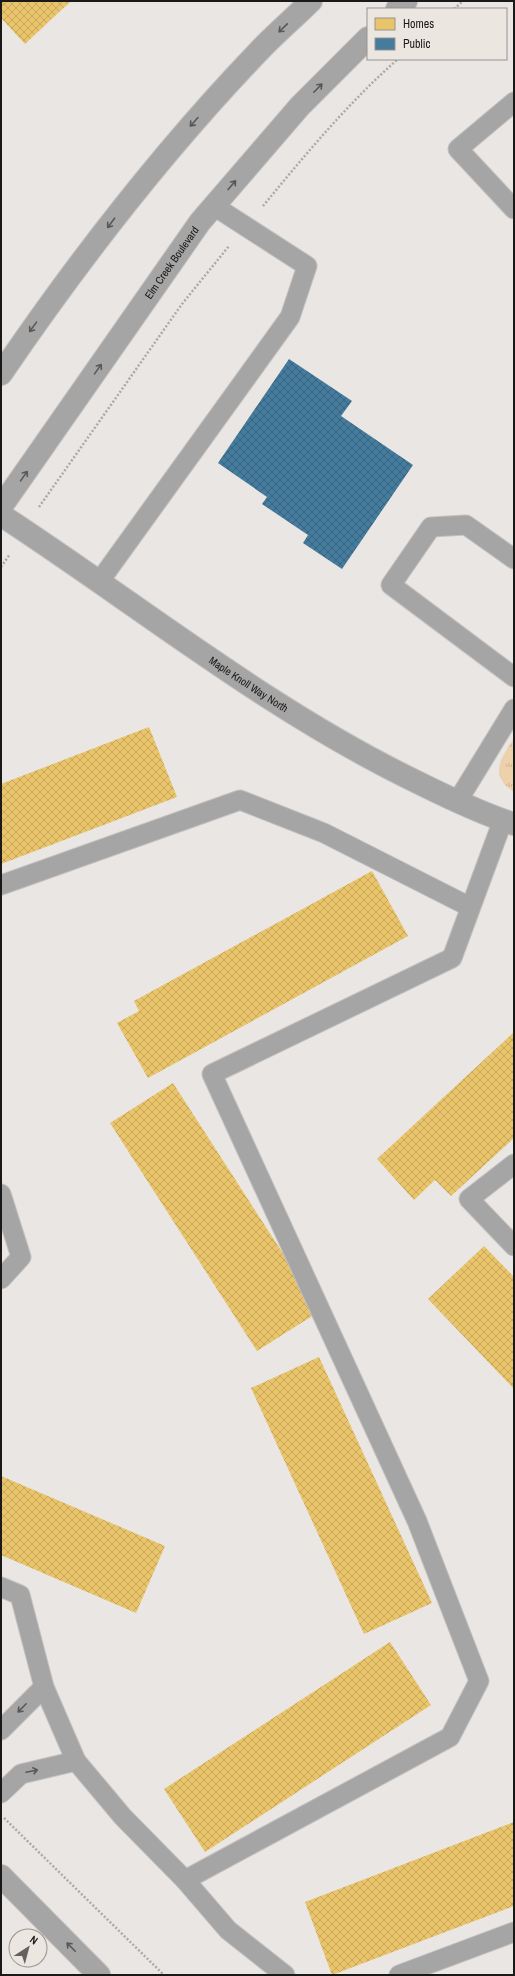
<svg xmlns="http://www.w3.org/2000/svg" width="515" height="1976" viewBox="0 0 515 1976" font-family="'Archivo Narrow',sans-serif">
<style>
.grass{fill:url(#grass-tufts)}
.homes{fill:url(#homes-cross-hatch)}
.public{fill:url(#public-cross-hatch)}
.lines{fill:none;stroke-linecap:round;stroke-linejoin:round}
.service-casing{stroke:#c3c1bf;stroke-width:21}
.tertiary-casing{stroke:#c3c1bf;stroke-width:24}
.secondary-casing{stroke:#c3c1bf;stroke-width:24}
.path{stroke:#abaaa9;stroke-width:2.5;stroke-dasharray:2 2;stroke-linecap:butt}
.service{stroke:#a6a5a6;stroke-width:19}
.tertiary{stroke:#a6a5a6;stroke-width:22}
.secondary{stroke:#a5a5a5;stroke-width:22}
.oneway{stroke:#595857}
.oneway2{stroke:#5a5857}
.labels{text-anchor:middle;stroke-width:4;stroke-linejoin:round;paint-order:stroke}
.street-label{font-size:11px;fill:#1b1917;stroke:#ece6e0}
</style>
<defs>
<pattern id="grass-tufts" width="24" height="20" patternUnits="userSpaceOnUse"><rect width="24" height="20" fill="#edd1ad"/><path d="M3 7l-1-3M5 7V3M7 7l1-3M15 17l-1-3M17 17v-4M19 17l1-3" fill="none" stroke="#cbb394"/></pattern>
<pattern id="homes-cross-hatch" width="8" height="8" patternUnits="userSpaceOnUse"><rect width="8" height="8" fill="#e9c46a"/><path d="M0 0l8 8M0 8l8-8" fill="none" stroke="#c7a85b"/></pattern>
<pattern id="public-cross-hatch" width="8" height="8" patternUnits="userSpaceOnUse"><rect width="8" height="8" fill="#457b9d"/><path d="M0 0l8 8M0 8l8-8" fill="none" stroke="#39647f"/></pattern>
</defs>
<rect width="100%" height="100%" fill="#e9e6e3"/>
<path class="grass" d="M514 738V792C488 775 501 758 514 738Z"/>
<g class="homes">
<polygon points="1,1 71,1 25,44 1,18"/>
<polygon points="149,727 177,797 1,864 1,784"/>
<polygon points="372,871 408,936 148,1078 117,1023 139,1011 134,1001"/>
<polygon points="514,1032 514,1138 451,1196 435,1180 414,1200 377,1159"/>
<polygon points="173,1083 320,1311 257,1351 110,1123"/>
<polygon points="484,1246 514,1277 514,1389 428,1299"/>
<polygon points="319,1357 432,1603 364,1634 251,1388"/>
<polygon points="1,1476 165,1546 136,1613 1,1555"/>
<polygon points="390,1642 431,1705 205,1852 164,1789"/>
<polygon points="514,1822 514,1906 332,1975 305,1902"/>
</g>
<polygon class="public" points="289,359 352,401 341,416 413,465 342,569 303,543 308,535 262,504 267,497 218,463"/>
<g class="lines">
<defs>
<g id="service">
<polyline points="514,102 458,149 514,209"/>
<polyline points="514,559 466,525 431,527 391,585 514,677"/>
<polyline points="99,582 290,317 307,266 214,206"/>
<polyline points="457,802 514,709"/>
<polyline points="1,885 240,800 324,833 470,907"/>
<polyline points="514,1164 469,1199 514,1246"/>
<polyline points="1,1194 21,1257 1,1279"/>
<polyline points="1,1587 20,1595 44,1687 76,1761 123,1817 185,1880 228,1930 285,1975"/>
<polyline points="1,1730 44,1687"/>
<polyline points="1,1793 21,1774 76,1761"/>
<polyline points="185,1880 450,1737 479,1681 417,1521 212,1074 452,958 503,820"/>
<polyline points="399,1975 514,1932"/>
</g>
<g id="tertiary">
<path id="s1" d="M1 515C139 605 268 710 417 782 449 798 480 813 514 824"/>
</g>
<g id="secondary">
<polyline points="397,9 406,1"/>
<path d="M1 374C78 261 163 151 259 51 275 34 294 18 311 1"/>
<path id="s2" d="M1 507 200 222 300 106 368 38"/>
<polyline points="1,1876 99,1975"/>
</g>
</defs>
<use href="#service" class="service-casing"/>
<use href="#tertiary" class="tertiary-casing"/>
<use href="#secondary" class="secondary-casing"/>
<g class="path">
<polyline points="454,9 463,1"/>
<path d="M263 206C305 155 348 103 398 59"/>
<polyline points="39,507 182,304 229,246"/>
<polyline points="1,567 10,554"/>
<polyline points="4,1818 164,1975"/>
</g>
<use href="#service" class="service"/>
<use href="#tertiary" class="tertiary"/>
<use href="#secondary" class="secondary"/>
</g>
<defs><path id="oneway-shaft" d="M-6 0H5M1.5-3L5.5 0L1.5 3" fill="none" stroke-width="1.6" stroke-linecap="round" stroke-linejoin="round"/></defs>
<g class="oneway">
<use href="#oneway-shaft" transform="translate(283 28) rotate(136)"/>
<use href="#oneway-shaft" transform="translate(318 88) rotate(-45)"/>
<use href="#oneway-shaft" transform="translate(194 122) rotate(132)"/>
<use href="#oneway-shaft" transform="translate(232 185) rotate(-50)"/>
<use href="#oneway-shaft" transform="translate(111 223) rotate(127)"/>
<use href="#oneway-shaft" transform="translate(33 327) rotate(126)"/>
<use href="#oneway-shaft" transform="translate(98 369) rotate(-55)"/>
<use href="#oneway-shaft" transform="translate(24 476) rotate(-55)"/>
<use href="#oneway-shaft" transform="translate(71 1947) rotate(-135)"/>
</g>
<g class="oneway2">
<use href="#oneway-shaft" transform="translate(22 1708) rotate(135)"/>
<use href="#oneway-shaft" transform="translate(32 1771) rotate(-12)"/>
</g>
<g class="labels">
<g class="street-label">
<text dy="4" stroke="none"><textPath href="#s2" startOffset="298">Elm Creek Boulevard</textPath></text>
<text dy="4" stroke="none"><textPath href="#s1" startOffset="300">Maple Knoll Way North</textPath></text>
</g>
</g>
<rect width="515" height="1976" fill="none" stroke="#1b1917" stroke-width="4"/>
<rect x="367" y="8" width="140" height="52" fill="#ece6e0" stroke="#989490"/>
<rect x="375" y="18" width="20" height="12" fill="#e9c46a" stroke="#989490"/>
<text x="403" y="28" font-size="12" fill="#1b1917">Homes</text>
<rect x="375" y="38" width="20" height="12" fill="#457b9d" stroke="#989490"/>
<text x="403" y="48" font-size="12" fill="#1b1917">Public</text>
<g transform="translate(28 1948) rotate(36)"><circle r="19" fill="#ece6e0" stroke="#989490"/>
<path d="M0-3L7 15L0 10L-7 15Z" fill="#63615e"/>
<text y="-6" font-size="11" font-weight="bold" text-anchor="middle" fill="#1b1917">N</text>
</g>
</svg>
